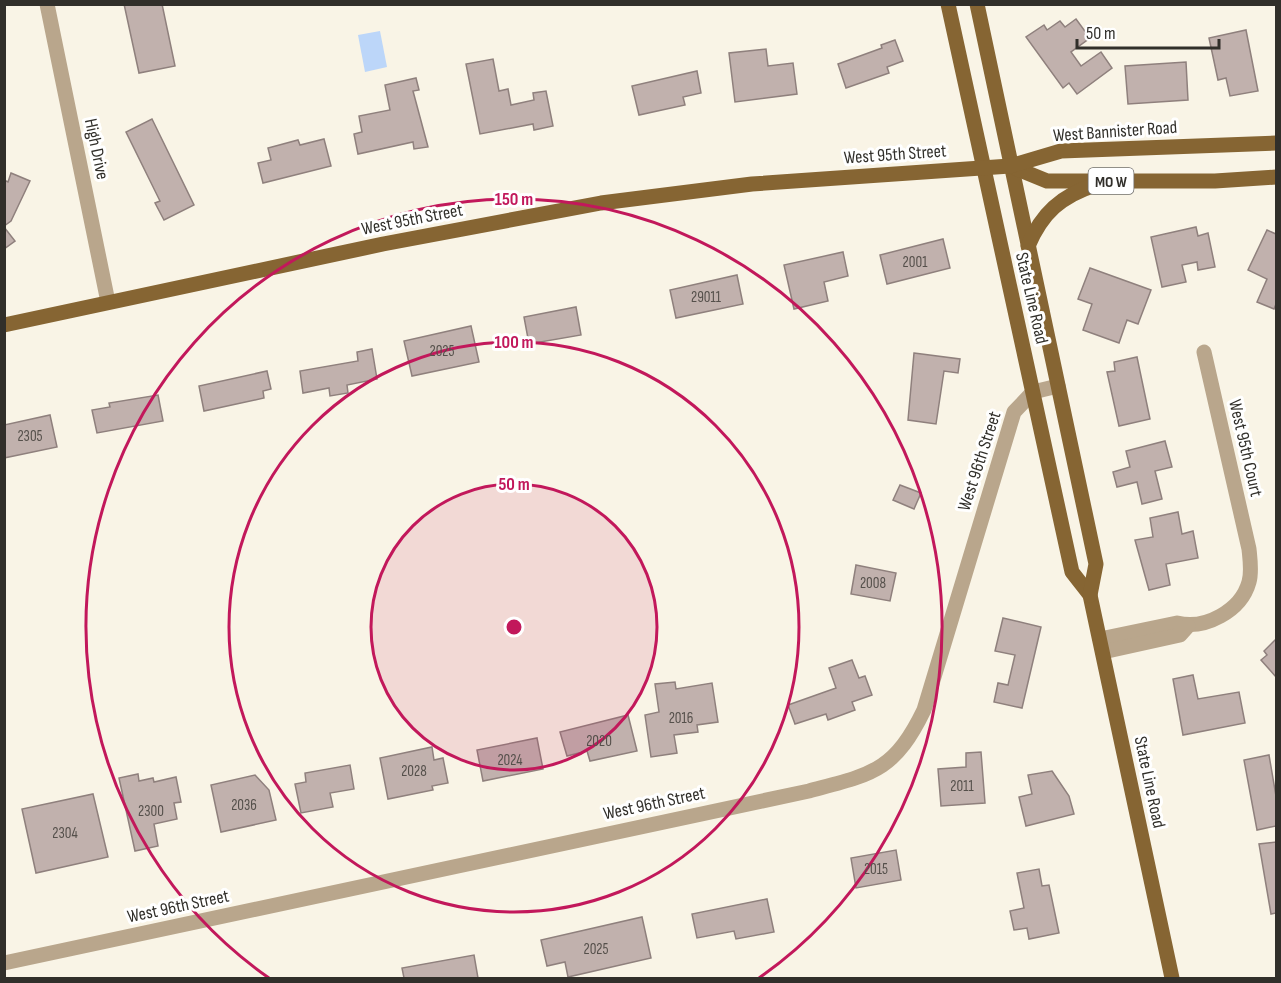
<svg xmlns="http://www.w3.org/2000/svg" width="1281" height="983" viewBox="0 0 1281 983" font-family="'Sofia Sans Condensed',sans-serif">
<style>
.water{fill:#bcd6f9}
.building{fill:#c1b1ad;stroke:#8f807d;stroke-width:1.5}
.lines{fill:none;stroke-linecap:round;stroke-linejoin:round}
.minor{stroke:#b9a68c;stroke-width:15}
.major{stroke:#866533;stroke-width:15}
.ring{fill:none;stroke:#c2185b;stroke-width:3}
.labels{text-anchor:middle;stroke-width:6;stroke-linejoin:round;paint-order:stroke}
.number-label{font-size:15px;fill:#55504b}
.shield{fill:#fff;stroke:#6f6d6a;stroke-width:1.5}
.shield-label{font-size:16px;font-weight:bold;fill:#312f2a}
.street-label{font-size:18px;fill:#312f2a;stroke:#fff}
.centre{fill:#c2185b;stroke:#fff;stroke-width:3}
.ring-label{font-size:18px;text-anchor:middle;font-weight:bold;fill:#c2185b;stroke:#fff;stroke-width:6;stroke-linejoin:round;paint-order:stroke}
</style>
<rect width="100%" height="100%" fill="#f9f4e6"/>
<polygon class="water" points="380,31 387,67 365,72 358,35"/>
<g class="building">
<polygon points="124,4 162,4 175,66 139,73"/>
<polygon points="1076,19 1090,38 1071,52 1081,66 1101,52 1112,68 1077,94 1069,83 1063,88 1026,37 1044,25 1047,30 1060,21 1065,27"/>
<polygon points="1246,30 1258,91 1230,96 1226,78 1218,80 1209,38"/>
<polygon points="895,40 903,61 887,67 889,73 846,88 838,64 882,48 881,45"/>
<polygon points="766,49 768,66 793,63 797,94 735,102 729,53"/>
<polygon points="493,59 499,91 508,89 511,105 534,100 533,93 546,91 553,126 534,130 533,124 480,134 466,64"/>
<polygon points="1186,62 1188,100 1128,104 1125,66"/>
<polygon points="697,71 701,93 683,97 685,105 639,115 632,86"/>
<polygon points="416,78 419,90 413,91 428,147 414,149 413,142 358,154 354,134 362,132 359,116 390,110 385,85"/>
<polygon points="152,119 194,205 164,220 155,203 160,201 126,132"/>
<polygon points="324,139 331,166 263,183 258,163 271,160 268,148 298,140 300,145"/>
<polygon points="11,173 30,181 11,221 4,226 4,180 8,182"/>
<polygon points="4,227 15,241 4,249"/>
<polygon points="1196,227 1198,236 1208,233 1215,267 1198,270 1197,262 1182,265 1186,282 1162,287 1151,237"/>
<polygon points="1267,230 1276,234 1276,304 1274,309 1257,302 1267,279 1248,270"/>
<polygon points="943,239 950,268 887,284 880,255"/>
<polygon points="843,252 848,276 824,282 828,301 794,309 784,265"/>
<polygon points="1090,268 1151,290 1138,324 1127,320 1119,343 1083,330 1092,304 1078,299"/>
<polygon points="737,275 743,304 676,318 670,290"/>
<polygon points="576,307 581,335 529,344 524,317"/>
<polygon points="471,326 479,362 412,376 404,341"/>
<polygon points="372,349 377,379 347,385 348,393 330,396 329,388 303,393 300,371 358,361 357,352"/>
<polygon points="914,353 960,359 958,373 944,371 936,424 908,420"/>
<polygon points="1137,357 1150,419 1119,426 1107,372 1115,371 1114,362"/>
<polygon points="267,371 271,389 263,391 264,398 204,411 199,386"/>
<polygon points="158,395 163,421 97,433 92,410 110,407 109,403"/>
<polygon points="50,415 57,447 4,458 4,425"/>
<polygon points="1165,441 1172,467 1155,471 1162,499 1142,504 1137,482 1117,487 1113,472 1130,467 1126,451"/>
<polygon points="900,485 921,493 914,509 893,500"/>
<polygon points="1178,512 1182,534 1193,531 1198,558 1166,564 1170,585 1149,590 1135,540 1153,537 1150,518"/>
<polygon points="856,565 896,573 890,601 851,594"/>
<polygon points="1003,618 1041,627 1022,708 994,702 998,683 1008,685 1015,655 995,651"/>
<polygon points="1276,639 1276,677 1261,660 1267,655 1264,651"/>
<polygon points="852,660 859,678 865,676 872,695 852,702 855,710 828,720 826,714 795,724 788,705 836,688 829,668"/>
<polygon points="1193,675 1198,699 1239,692 1245,723 1183,735 1173,679"/>
<polygon points="675,682 676,689 712,683 718,722 697,725 698,732 674,735 677,753 651,757 645,715 659,712 655,684"/>
<polygon points="628,715 637,751 590,761 587,751 567,756 560,732"/>
<polygon points="537,738 543,769 483,781 477,750"/>
<polygon points="432,747 434,760 443,758 448,783 432,786 433,790 388,799 380,758"/>
<polygon points="981,752 985,803 941,806 938,769 966,767 966,753"/>
<polygon points="1269,755 1276,796 1276,826 1257,830 1244,760"/>
<polygon points="350,765 354,789 330,793 333,807 301,813 295,784 306,782 305,773"/>
<polygon points="1052,771 1069,796 1074,814 1026,826 1019,797 1032,794 1028,775"/>
<polygon points="138,774 139,781 153,778 154,782 176,777 181,802 174,803 177,819 154,824 158,846 135,851 119,778"/>
<polygon points="255,775 269,790 276,820 221,832 211,785"/>
<polygon points="93,794 108,857 36,873 22,809"/>
<polygon points="1276,842 1276,913 1271,914 1259,844"/>
<polygon points="896,850 901,880 856,888 851,858"/>
<polygon points="1039,869 1042,886 1049,885 1059,933 1029,939 1027,928 1014,930 1010,911 1024,908 1017,873"/>
<polygon points="767,899 774,932 736,939 734,931 697,938 692,914"/>
<polygon points="642,917 651,958 568,977 565,962 547,966 541,940"/>
<polygon points="474,955 478,978 404,978 402,968"/>
</g>
<g class="lines">
<g class="minor">
<polyline points="47,4 108,302"/>
<path d="M1100 639 1177 623C1205 630 1241 611 1249 582 1252 572 1250 559 1249 549L1204 352"/>
<polyline points="1103,652 1180,635 1188,626"/>
<path d="M4 963 809 791C872 774 894 772 924 710L1014 412 1033 392 1058 386"/>
</g>
<g class="major">
<polyline points="948,4 1072,572 1090,595 1172,978"/>
<polyline points="977,4 1096,564 1090,595"/>
<polyline points="1010,166 1047,181 1215,181 1276,177"/>
<path d="M1028 246C1042 213 1061 196 1095 185"/>
<polyline points="4,325 383,244 601,203 752,184 1010,166 1061,151 1276,143"/>
</g>
</g>
<circle cx="514" cy="627" r="143" fill="#c2185b" fill-opacity=".12"/>
<g class="ring">
<circle cx="514" cy="627" r="143"/>
<circle cx="514" cy="627" r="285"/>
<path d="M269 978A428 428 0 1 1 759 978"/>
</g>
<g class="labels">
<g class="number-label">
<text x="915" y="267">2001</text>
<text x="706" y="302">29011</text>
<text x="442" y="356">2025</text>
<text x="30" y="441">2305</text>
<text x="873" y="588">2008</text>
<text x="681" y="723">2016</text>
<text x="599" y="746">2020</text>
<text x="510" y="765">2024</text>
<text x="414" y="776">2028</text>
<text x="962" y="791">2011</text>
<text x="244" y="810">2036</text>
<text x="151" y="816">2300</text>
<text x="65" y="838">2304</text>
<text x="876" y="874">2015</text>
<text x="596" y="954">2025</text>
</g>
<rect class="shield" x="1088.5" y="168" width="45" height="26" rx="4.5"/>
<g class="shield-label">
<text x="1111" y="187">MO W</text>
</g>
<g class="street-label">
<text transform="translate(1115 131) rotate(-4)" y="6">West Bannister Road</text>
<text transform="translate(97 149) rotate(78)" y="6">High Drive</text>
<text transform="translate(895 154) rotate(-4)" y="6">West 95th Street</text>
<text transform="translate(412 219) rotate(-11)" y="6">West 95th Street</text>
<text transform="translate(1032 298) rotate(77)" y="6">State Line Road</text>
<text transform="translate(1246 448) rotate(77)" y="6">West 95th Court</text>
<text transform="translate(979 461) rotate(-72)" y="6">West 96th Street</text>
<text transform="translate(1150 782) rotate(78)" y="6">State Line Road</text>
<text transform="translate(654 803) rotate(-12)" y="6">West 96th Street</text>
<text transform="translate(178 906) rotate(-12)" y="6">West 96th Street</text>
</g>
</g>
<circle cx="514" cy="627" r="9" class="centre"/>
<g class="ring-label">
<text x="514" y="205">150 m</text>
<text x="514" y="348">100 m</text>
<text x="514" y="490">50 m</text>
</g>
<rect width="1281" height="983" fill="none" stroke="#312f2a" stroke-width="12"/>
<path d="M1077 39v9h142v-9" fill="none" stroke="#312f2a" stroke-width="3"/>
<text x="1086" y="39" font-size="18" fill="#312f2a" stroke="#ffffff" stroke-width="4.5" paint-order="stroke">50 m</text>
</svg>
